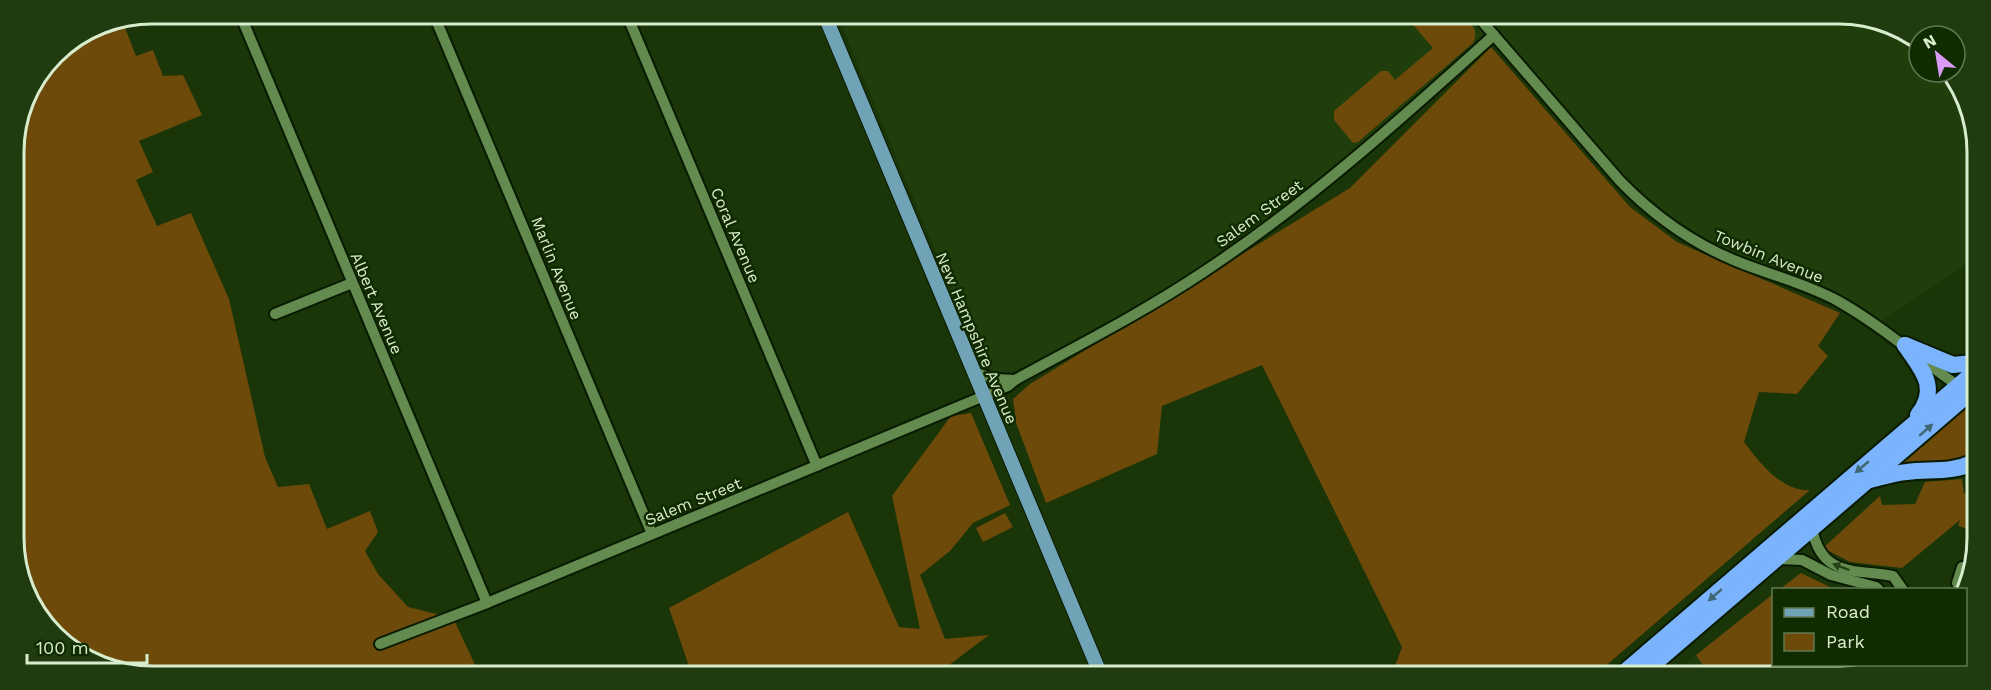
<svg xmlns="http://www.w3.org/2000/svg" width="1991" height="690" viewBox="0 0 1991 690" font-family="'Work Sans',sans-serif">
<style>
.built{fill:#203e0b}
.green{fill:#6d4a09}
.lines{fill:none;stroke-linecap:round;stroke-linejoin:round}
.minor-casing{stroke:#081a00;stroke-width:14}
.major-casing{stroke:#081a00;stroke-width:16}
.highway-casing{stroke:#081a00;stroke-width:20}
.minor{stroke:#638a4f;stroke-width:10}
.major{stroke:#71a3b7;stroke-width:14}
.highway{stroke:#7bb3fd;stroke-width:16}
.oneway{fill:#406872}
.oneway2{fill:#254314}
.labels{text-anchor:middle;stroke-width:5;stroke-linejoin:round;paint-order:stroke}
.street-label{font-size:16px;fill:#d8edce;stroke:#102b00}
.rim{fill:none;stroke:#d8edce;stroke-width:3}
</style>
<rect width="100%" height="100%" fill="#1a3508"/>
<g class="built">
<polygon points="838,16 1883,21 1919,45 1919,72 1948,72 1976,134 1975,259 1876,325 1838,301 1735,261 1640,202 1494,36 1386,132 1204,272 1064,353 1005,374 993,373 982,364"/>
<polygon points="1696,655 1710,676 1671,676"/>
</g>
<g class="green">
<path d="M1408 19H1467C1475 28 1478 33 1473 43L1358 142 1353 143 1334 120V111L1381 71H1388L1395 80 1433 48Z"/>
<polygon points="122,20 136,56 153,50 163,76 183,75 202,115 139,141 153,172 136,180 157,226 191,213 229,299 265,457 278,487 309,484 327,529 370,511 378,532 365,551 378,574 408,607 453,618 478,671 108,669 48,629 16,564 14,143 28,91 61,48 100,24"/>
<path d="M1491 47 1630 207 1677 242 1840 313 1818 346 1828 356 1797 394 1759 392 1744 442C1759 462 1782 492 1810 490L1595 675 1392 674 1402 647 1262 365 1162 406 1157 454 1046 503 1015 420 1016 419 1013 399 1030 384 1350 188Z"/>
<polygon points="1969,405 1973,406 1972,455 1962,461 1907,465 1903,463"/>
<polygon points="971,413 1010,505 973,523 950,551 920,575 945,639 989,635 949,665 948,673 691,672 669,608 848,512 899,627 920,629 892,496 951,416"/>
<polygon points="1962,479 1964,494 1971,489 1971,530 1958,526 1960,520 1902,568 1850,562 1823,548 1880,496 1882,505 1915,504 1925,482"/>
<polygon points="1005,513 1013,527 983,542 976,528"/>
<polygon points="1801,573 1832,588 1832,589 1780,589"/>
<polygon points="1773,594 1774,664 1788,665 1775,676 1710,676 1696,655"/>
</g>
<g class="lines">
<defs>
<g id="minor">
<polyline points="240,14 487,603"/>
<polyline points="434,15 652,534"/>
<polyline points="627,15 817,466"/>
<path d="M1480 19 1620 181C1653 215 1692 243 1736 261 1770 275 1805 283 1838 301 1882 326 1919 359 1961 388"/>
<polyline points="275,314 352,283"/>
<polyline points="973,372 996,379 1015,380"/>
<path d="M1812 528C1821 577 1854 569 1893 576L1903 590"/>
<polyline points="1776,559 1802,560 1831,575 1876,587 1879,590"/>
<polyline points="1961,590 1957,583 1962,567 1970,569"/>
<path d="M380 644 487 603 1008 386 1015 380C1079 345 1144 312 1205 271 1309 202 1401 119 1494 35"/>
</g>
<polyline id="major" points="825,16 1100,673"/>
<g id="highway">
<path d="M1905 345C1921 369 1940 387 1918 415"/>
<polyline points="1905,345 1953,365 1973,363"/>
<path d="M1870 480C1882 477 1894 473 1907 472 1929 469 1951 473 1972 463"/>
<polyline points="1621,675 1973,373"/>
<polyline points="1641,675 1973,390"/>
</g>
</defs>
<use href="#minor" class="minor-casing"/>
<use href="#major" class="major-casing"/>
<use href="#highway" class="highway-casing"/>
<use href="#minor" class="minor"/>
<use href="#major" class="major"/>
<use href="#highway" class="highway"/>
</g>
<defs><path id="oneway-solid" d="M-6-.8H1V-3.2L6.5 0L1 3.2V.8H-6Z" transform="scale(1.5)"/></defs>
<g class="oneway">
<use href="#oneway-solid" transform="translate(1926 430) rotate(-41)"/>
<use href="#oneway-solid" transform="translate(1862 467) rotate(140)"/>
<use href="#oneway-solid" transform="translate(1715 595) rotate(139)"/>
</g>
<use class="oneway2" href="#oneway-solid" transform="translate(1841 567) rotate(-159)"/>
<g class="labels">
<g class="street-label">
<text transform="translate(1259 213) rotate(-36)" y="6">Salem Street</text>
<text transform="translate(736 235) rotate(67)" y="6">Coral Avenue</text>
<text transform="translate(1769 256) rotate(22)" y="6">Towbin Avenue</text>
<text transform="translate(557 268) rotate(68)" y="6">Marlin Avenue</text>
<text transform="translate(377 303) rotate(67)" y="6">Albert Avenue</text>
<text transform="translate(977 338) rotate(67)" y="6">New Hampshire Avenue</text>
<text transform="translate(693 501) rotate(-22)" y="6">Salem Street</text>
</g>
</g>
<path d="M0 0H1991V690H0ZM152 24H1839A128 128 0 0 1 1967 152V538A128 128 0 0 1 1839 666H152A128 128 0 0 1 24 538V152A128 128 0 0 1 152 24Z" fill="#203b10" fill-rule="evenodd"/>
<path class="rim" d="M152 24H1839A128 128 0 0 1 1967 152V538A128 128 0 0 1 1839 666H152A128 128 0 0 1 24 538V152A128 128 0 0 1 152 24Z"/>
<rect x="1772" y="588" width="195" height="78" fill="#102b00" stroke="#607952" stroke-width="1.5"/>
<rect x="1784" y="608" width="30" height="9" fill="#71a3b7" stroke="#607952" stroke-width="1.5"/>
<text x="1826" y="618" font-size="18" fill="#d8edce">Road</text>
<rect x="1784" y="633" width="30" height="18" fill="#6d4a09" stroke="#607952" stroke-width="1.5"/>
<text x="1826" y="648" font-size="18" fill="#d8edce">Park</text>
<g transform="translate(1937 54) rotate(330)"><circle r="28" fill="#102b00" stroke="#607952" stroke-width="1.5"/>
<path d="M0-4.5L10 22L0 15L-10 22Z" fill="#da9af6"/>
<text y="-9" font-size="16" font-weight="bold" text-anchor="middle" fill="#d8edce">N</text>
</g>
<path d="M27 654v9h120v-9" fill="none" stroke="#d8edce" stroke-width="3"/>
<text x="36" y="654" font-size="18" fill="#d8edce" stroke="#102b00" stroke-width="4.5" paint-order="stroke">100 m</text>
</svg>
